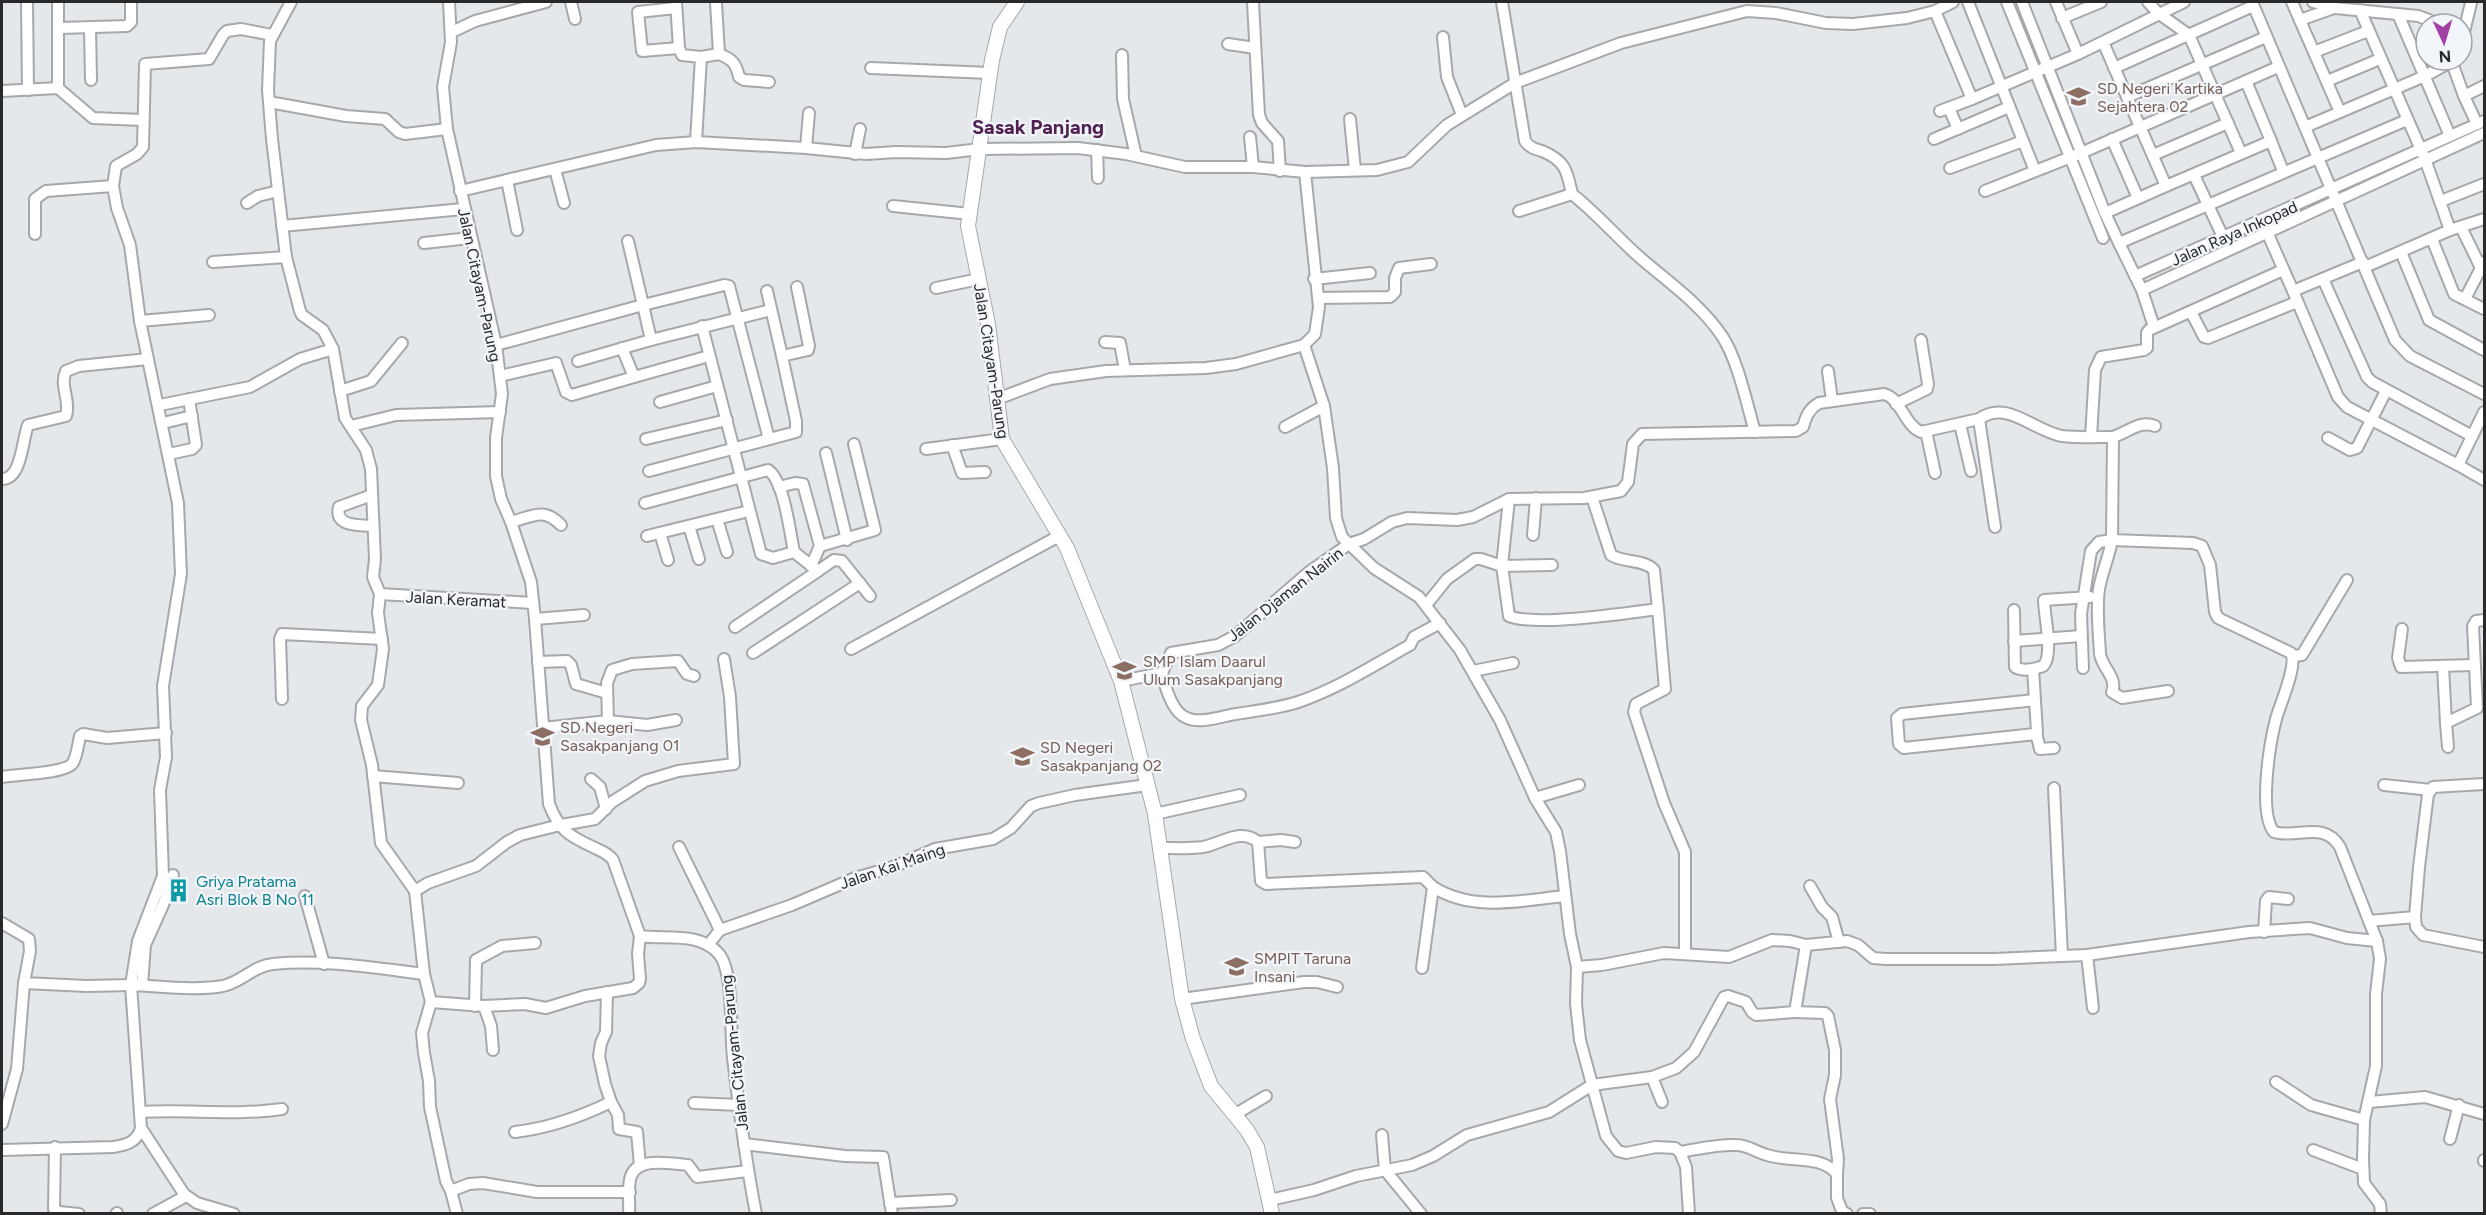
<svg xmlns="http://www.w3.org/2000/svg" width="2486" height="1215" viewBox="0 0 2486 1215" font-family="Figtree,sans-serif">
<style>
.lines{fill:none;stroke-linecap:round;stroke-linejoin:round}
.minor-casing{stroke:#a6a8ab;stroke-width:14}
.major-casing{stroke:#a6a8ab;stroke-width:16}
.minor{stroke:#fff;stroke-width:10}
.major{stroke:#fff;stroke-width:14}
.labels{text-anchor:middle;stroke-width:4.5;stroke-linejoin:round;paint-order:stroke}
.education-label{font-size:16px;fill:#785e54;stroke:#f2f5f9;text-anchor:start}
.street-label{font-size:16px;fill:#28292b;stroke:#f2f5f9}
.culture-label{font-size:16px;fill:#0d838f;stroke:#f2f5f9;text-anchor:start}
.quarter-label{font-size:20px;font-weight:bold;fill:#502152;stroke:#f2f5f9}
</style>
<rect width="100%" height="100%" fill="#e5e8eb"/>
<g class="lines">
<defs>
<g id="minor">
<polyline points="27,2 28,90"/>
<polyline points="58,2 58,88"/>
<polyline points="291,2 270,41 268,90 272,139 286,257 300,311 302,315 323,330 333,349 345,418 366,450 371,469 375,559 373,577 380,594 378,613 383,649 378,685 362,706 361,720 372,765 381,843 415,891"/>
<path d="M449 2 451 42 443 87 447 129 496 345 502 394 496 438V476L501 499 511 522 531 582 535 619 549 804C559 830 569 836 593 847 601 851 608 853 613 860L640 936C665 940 700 931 719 954 734 972 730 1033 733 1058 739 1110 746 1162 756 1214"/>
<polyline points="571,2 575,19"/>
<polyline points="676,2 679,48 682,55 701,57 696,142"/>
<polyline points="1253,2 1259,115 1262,123 1278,141 1280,171"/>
<path d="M1502 2 1525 141C1530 148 1535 149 1542 151 1566 161 1567 171 1572 194 1595 212 1614 234 1636 254 1665 280 1700 303 1722 336 1738 360 1747 405 1755 432"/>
<polyline points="1968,2 2035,171"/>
<polyline points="2007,2 2103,238"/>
<polyline points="2022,2 2105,213 2119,243 2407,120"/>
<polyline points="2056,2 2078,54 2184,2"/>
<polyline points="2148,2 2158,13 2189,35 2241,153"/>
<polyline points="2252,2 2395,340 2410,356 2484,394"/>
<polyline points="2292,2 2340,112"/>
<polyline points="2313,2 2335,8 2418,16 2429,20 2434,24"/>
<polyline points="676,8 638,12 642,51 679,48"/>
<polyline points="2360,10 2425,159 2450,230"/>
<polyline points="1935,11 1972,99 2078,54"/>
<polyline points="2398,14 2450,136"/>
<polyline points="2062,18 2101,2"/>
<polyline points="2300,20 2334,8"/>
<polyline points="59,28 127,26 131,22 131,2"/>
<polyline points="90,28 91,80"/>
<polyline points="452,32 475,21 546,2"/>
<polyline points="1443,37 1447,77 1462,115"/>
<polyline points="2462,40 2471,3"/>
<polyline points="2103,42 2166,186 2271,141 2283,171"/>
<polyline points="1228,44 1255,48"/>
<polyline points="2314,52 2368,31"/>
<path d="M719 54C732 59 736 63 739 77L744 80 769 82"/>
<polyline points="1122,55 1123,99 1136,156"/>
<polyline points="701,57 719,54 716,2"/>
<polyline points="2451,60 2464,96 2484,86"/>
<polyline points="871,68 990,73"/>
<polyline points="2114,68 2253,6"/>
<polyline points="2246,81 2271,141"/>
<polyline points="2327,81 2380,59"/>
<polyline points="2,91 58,88 93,118 143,120"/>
<polyline points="2464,96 2477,124"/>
<polyline points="2127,97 2266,37"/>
<polyline points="269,102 346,116 385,119 399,132 405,134 447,129"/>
<polyline points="1949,108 1958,129"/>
<polyline points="1940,111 1972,99"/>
<polyline points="1350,119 1355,170"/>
<polyline points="2305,127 2425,76 2454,60"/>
<polyline points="1250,137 1253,167"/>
<polyline points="1934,139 2009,107"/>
<polyline points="2112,139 2138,198"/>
<polyline points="806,148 809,113"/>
<polyline points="1097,150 1098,178"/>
<polyline points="855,154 860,129"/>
<polyline points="2153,155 2228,123"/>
<polyline points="1950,168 2023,141"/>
<polyline points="555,169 564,203"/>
<polyline points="2194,175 2223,237"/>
<polyline points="507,180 517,230"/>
<polyline points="460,191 656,145 696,142 806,148 866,154 896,152 946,153 980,149 1078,148 1126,154 1185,167 1253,167 1305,172 1377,170 1408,162 1447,125 1515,83 1621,43 1747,11 1776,13 1826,23 1853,24 1907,18 1935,11 1953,2"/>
<polyline points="1985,191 2081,153 2278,67"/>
<polyline points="2441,201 2484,184"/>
<polyline points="247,203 258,196 278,191"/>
<polyline points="893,206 970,214"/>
<polyline points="1519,211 1572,194"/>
<polyline points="2105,213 2166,186"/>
<polyline points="282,226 463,209"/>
<polyline points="2461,227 2481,268"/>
<polyline points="2267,232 2293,291 2363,262"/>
<polyline points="35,234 35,199 46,191 113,186"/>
<polyline points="2432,239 2454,294 2484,309"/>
<polyline points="628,241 643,305 724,285 729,286 769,439"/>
<polyline points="424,243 470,238"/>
<polyline points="2119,243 2142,290 2154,327"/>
<polyline points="2401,252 2429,320 2484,350"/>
<polyline points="213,262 286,257"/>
<polyline points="2365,267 2450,230 2484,219"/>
<polyline points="2135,276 2484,121"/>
<polyline points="1314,279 1370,273"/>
<polyline points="2323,279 2367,377 2372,382 2472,436"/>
<polyline points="936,288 979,279"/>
<polyline points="2142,290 2484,133"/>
<polyline points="767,291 782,356"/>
<polyline points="2293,291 2338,397 2347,407 2458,465 2484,412"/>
<polyline points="1318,298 1390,297 1395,292 1395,278 1399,268 1431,264"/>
<polyline points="2465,299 2484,262"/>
<polyline points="2191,312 2204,337 2208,338 2297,302"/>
<polyline points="140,321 209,315"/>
<polyline points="702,326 761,554 773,558 794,552 818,571 834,560 842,561 870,596"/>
<polyline points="1105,342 1120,343 1125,370"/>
<polyline points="496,345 643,305 651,340 771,310"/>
<path d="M1304 345 1324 406 1333 468 1336 518 1342 537 1374 568 1419 597 1460 650 1500 720 1535 798 1556 832 1560 851 1570 934 1577 967 1576 1004 1580 1040 1606 1136 1618 1151 1626 1153 1656 1147 1675 1148 1680 1152C1699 1149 1717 1144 1736 1145 1748 1145 1756 1152 1767 1155 1790 1163 1820 1154 1837 1174V1198L1842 1211 1847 1214"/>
<polyline points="622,348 634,377 709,356"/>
<polyline points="578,361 651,340"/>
<polyline points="1828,371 1832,401"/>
<polyline points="500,376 556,363 566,392 572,395 634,377"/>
<polyline points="340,391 371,381 402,343"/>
<polyline points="997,399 1050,379 1106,371 1206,368 1236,364 1304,345 1315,334 1319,307 1305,172"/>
<polyline points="660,402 717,386"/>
<polyline points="1896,404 1927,389 1928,384 1921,340"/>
<polyline points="160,405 250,387 300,359 333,349"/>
<polyline points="1979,419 1995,527"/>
<polyline points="163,423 192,416"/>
<polyline points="1960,424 1971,471"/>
<polyline points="351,426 396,415 500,412"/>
<polyline points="1285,427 1324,406"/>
<polyline points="1926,431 1935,473"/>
<polyline points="2091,437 2095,370 2101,357 2144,350 2147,348 2147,333 2149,330 2283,270"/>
<path d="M2113 437C2129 432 2139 420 2155 426"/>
<polyline points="2328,438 2350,450 2357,448 2386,391"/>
<polyline points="646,439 727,420"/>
<polyline points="952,445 962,473 985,472"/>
<polyline points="926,449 1002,439"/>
<polyline points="826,453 847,540"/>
<polyline points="169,454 192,449 196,445 189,399"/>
<polyline points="2458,465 2484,480"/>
<polyline points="649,471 796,432 796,421 782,356 808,350 809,346 797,287"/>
<path d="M2 479C22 479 22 440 28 425L66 416C71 400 59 386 66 371L79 366 148 359"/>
<polyline points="779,487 795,483 803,484 820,546"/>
<path d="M372 495 339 507C334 527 359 525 373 526"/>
<path d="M1592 497 1611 555C1623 563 1644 559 1654 570L1658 609"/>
<path d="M1509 499 1502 566 1509 616C1534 627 1626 613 1658 609L1665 689 1636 704 1634 712 1664 803 1685 852V953"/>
<path d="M645 503 768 470C784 480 790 533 794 552"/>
<polyline points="717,519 727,552"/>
<path d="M511 522C533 516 544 507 561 525"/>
<polyline points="689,526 699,559"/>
<polyline points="660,533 668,560"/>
<polyline points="1533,535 1536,498"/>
<polyline points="647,536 749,511"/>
<polyline points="811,566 820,546 875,530 854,444"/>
<polyline points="380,594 533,603"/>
<polyline points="1427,604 1447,579 1475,559 1481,559 1502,566 1552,565"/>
<path d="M2014 610 2015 667C2023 672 2035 669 2043 666 2054 656 2044 615 2044 600L2090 597"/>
<polyline points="535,619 584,615"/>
<polyline points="735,627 818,571"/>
<polyline points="2402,629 2398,658 2401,667 2474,665"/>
<polyline points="2014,641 2081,636"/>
<polyline points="851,649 1059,536"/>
<polyline points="753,653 860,583"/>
<polyline points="2293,656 2302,655 2347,580"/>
<polyline points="538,662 567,661 571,665 576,684 607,693"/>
<polyline points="2443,666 2446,723"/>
<path d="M2083 668 2081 614 2091 551 2099 542 2112 540C2109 557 2102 572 2099 589 2096 610 2099 633 2100 654 2102 668 2118 678 2112 692L2122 698 2168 691"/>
<polyline points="2033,669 2037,732 2035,734 1904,748 1899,744 1897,718 1902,714 2035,700"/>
<polyline points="1473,671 1513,663"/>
<path d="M1162 673C1165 686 1172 711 1185 717 1197 724 1217 718 1230 715 1253 711 1277 709 1298 702 1337 689 1374 665 1410 645L1414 637 1440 623"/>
<path d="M1121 681 1162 673 1171 653 1218 645 1235 636 1309 572 1349 544 1364 539 1392 522 1407 518 1457 520 1473 517 1509 499 1584 498 1621 491 1628 482 1633 444 1642 434 1796 431 1803 427C1806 416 1809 409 1819 403L1884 394C1901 398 1904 425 1921 432L1979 419C2008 399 2033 431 2062 436 2078 438 2096 437 2113 437L2112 540 2193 543 2202 546 2210 565 2215 612 2218 618 2291 653C2298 665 2280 704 2276 719 2270 742 2258 813 2274 832 2297 839 2324 820 2340 847L2369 921"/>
<polyline points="282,699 280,639 282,634 382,639"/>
<polyline points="608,721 607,683 612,670 632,664 678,661 687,674 694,676"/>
<polyline points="543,728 608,721 647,725 676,720"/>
<polyline points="2036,733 2040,749 2054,748"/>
<polyline points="2448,747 2446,723 2477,708 2473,626 2476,621 2484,620"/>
<polyline points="373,776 458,783"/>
<path d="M2 777C16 774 63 774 72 764 77 758 78 744 80 736L83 734 107 738 166 733"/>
<polyline points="591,779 600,787 606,809"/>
<polyline points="2384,785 2431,790"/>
<polyline points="2054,788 2062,956"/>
<polyline points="1535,798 1579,785"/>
<polyline points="1155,814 1240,795"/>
<polyline points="1258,842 1281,840 1295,842"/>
<polyline points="679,847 720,930"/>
<path d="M1160 848C1174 848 1189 849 1203 847 1221 844 1241 827 1258 842L1261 881 1266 884 1423 877 1433 887 1422 968"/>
<polyline points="1810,886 1822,907 1832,917 1839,942"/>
<path d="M1433 887C1473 912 1519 901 1564 896"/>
<polyline points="305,896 324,964"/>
<polyline points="2415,917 2416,927 2423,935 2484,947"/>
<polyline points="2,923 29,939 30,951 24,983 87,986 131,985 138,941 163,876 160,790 166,757 163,686 181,574 178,503 140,321 130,245 117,208 113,186 116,166 137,154 143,147 145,64 209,59 223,35 227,31 241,29 272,35"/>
<polyline points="2264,932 2266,901 2269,897 2288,899"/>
<polyline points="640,936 638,954 640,979 639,983 633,988 585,996 546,1008 525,1004 484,1006 431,1002 424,974 415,891 428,883 476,866 507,842 520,835 556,826 595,819 612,802 645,781 678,771 734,764 730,697 724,659"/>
<polyline points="708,945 720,930 792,905 855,878 893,867 935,849 993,839 1011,828 1031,806 1039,803 1075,795 1147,785"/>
<polyline points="1806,945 1795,1012 1825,1013 1828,1016 1835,1050 1835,1075 1830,1099 1838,1159 1837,1174"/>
<polyline points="2087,955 2093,1008"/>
<polyline points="1577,967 1602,965 1664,953 1729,957 1772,940 1790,941 1806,945 1847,941 1858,945 1873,958 1886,959 1994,959 2087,955 2249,932 2310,928 2347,938 2377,941"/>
<polyline points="142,985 145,945 163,905 173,875"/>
<polyline points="1182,999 1304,982 1317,982 1337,987"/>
<polyline points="431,1002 422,1033 424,1053 429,1081 430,1107 446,1181 451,1191 469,1184 483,1183 537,1192 630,1192"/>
<polyline points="475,1006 476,960 502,946 535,943"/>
<polyline points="484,1006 491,1026 493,1050"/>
<polyline points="1652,1077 1662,1102"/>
<polyline points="2276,1082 2311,1105 2364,1120"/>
<polyline points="611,1102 618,1115 619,1129 637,1132 640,1166"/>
<polyline points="2370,1102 2425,1097 2484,1114"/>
<polyline points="694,1103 739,1105"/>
<path d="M140 1112C188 1109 235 1116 282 1109"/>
<polyline points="1234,1115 1266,1096"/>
<polyline points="2,1124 17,1069 24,983"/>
<polyline points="141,1128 184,1194 197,1203 234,1214"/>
<path d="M515 1132C550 1128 580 1117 611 1102L605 1084 599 1056 601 1043 606 1032 607 992"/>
<polyline points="1382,1135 1385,1170 1421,1214"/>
<polyline points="2450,1139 2459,1105"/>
<polyline points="744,1144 845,1156 883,1157 892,1214"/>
<polyline points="55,1147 54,1209 59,1212 79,1214"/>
<path d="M2 1150 113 1147C127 1145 137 1142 141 1128L131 985C161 986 194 991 223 986 242 982 253 966 273 964 322 959 375 968 424 974"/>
<polyline points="2313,1150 2363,1169"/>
<polyline points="1680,1152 1686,1167 1689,1214"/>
<polyline points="2484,1161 2484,1160"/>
<polyline points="451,1191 457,1214"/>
<polyline points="1270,1200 1314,1190 1356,1176 1412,1165 1433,1156 1467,1135 1549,1112 1592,1085 1652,1077 1676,1068 1694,1052 1724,997 1728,996 1746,1002 1752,1012 1756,1015 1795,1012"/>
<polyline points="890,1203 951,1200"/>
<polyline points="116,1214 117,1213"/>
<polyline points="153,1214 186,1196"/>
<path d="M629 1214C630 1202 627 1187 631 1176 638 1156 673 1164 688 1165L697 1177 748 1171"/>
<polyline points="1863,1214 1870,1214"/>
<polyline points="2381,1214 2380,1204 2364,1183 2363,1159 2364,1120 2376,1066 2376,994 2380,959 2377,941 2369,921 2415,917 2419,867 2428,794 2433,787 2484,784"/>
</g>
<polyline id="major" points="1017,2 1000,27 992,60 968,226 988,324 1002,439 1067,548 1121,681 1155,814 1176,958 1182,999 1193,1039 1211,1086 1247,1130 1257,1147 1272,1214"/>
</defs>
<use href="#minor" class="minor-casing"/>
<use href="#major" class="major-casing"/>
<use href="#minor" class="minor"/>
<use href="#major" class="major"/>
</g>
<defs>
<symbol id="school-bare" viewBox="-9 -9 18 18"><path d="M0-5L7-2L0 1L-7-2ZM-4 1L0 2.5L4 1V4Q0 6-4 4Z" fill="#8d6e63" stroke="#f2f5f9" stroke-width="2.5" paint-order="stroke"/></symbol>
<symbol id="building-bare" viewBox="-9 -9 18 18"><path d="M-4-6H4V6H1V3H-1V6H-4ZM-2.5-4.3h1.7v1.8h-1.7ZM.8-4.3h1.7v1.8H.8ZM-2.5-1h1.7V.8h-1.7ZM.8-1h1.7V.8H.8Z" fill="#0f9aa8" stroke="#f2f5f9" stroke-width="2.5" paint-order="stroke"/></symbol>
</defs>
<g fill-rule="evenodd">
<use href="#school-bare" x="2062" y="80" width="33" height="33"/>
<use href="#school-bare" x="1108" y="654" width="33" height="33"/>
<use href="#school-bare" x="526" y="720" width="33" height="33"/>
<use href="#school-bare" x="1006" y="740" width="33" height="33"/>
<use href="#building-bare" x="162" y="874" width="33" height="33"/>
<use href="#school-bare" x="1220" y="950" width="33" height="33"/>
</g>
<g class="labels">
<g class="education-label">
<text x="2097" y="94">SD Negeri Kartika<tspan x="2097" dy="18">Sejahtera 02</tspan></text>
<text x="1143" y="667">SMP Islam Daarul<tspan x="1143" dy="18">Ulum Sasakpanjang</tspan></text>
<text x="560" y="733">SD Negeri<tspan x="560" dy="18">Sasakpanjang 01</tspan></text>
<text x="1040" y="753">SD Negeri<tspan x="1040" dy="18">Sasakpanjang 02</tspan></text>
<text x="1254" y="964">SMPIT Taruna<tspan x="1254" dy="18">Insani</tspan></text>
</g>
<g class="street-label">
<text transform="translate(2234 233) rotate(-24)" y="6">Jalan Raya Inkopad</text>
<text transform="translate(480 285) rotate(78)" y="6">Jalan Citayam-Parung</text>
<text transform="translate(992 361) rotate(81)" y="6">Jalan Citayam-Parung</text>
<text transform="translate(1285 594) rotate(-38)" y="6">Jalan Djaman Nairin</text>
<text transform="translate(456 599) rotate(3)" y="6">Jalan Keramat</text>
<text transform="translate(892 866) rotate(-19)" y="6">Jalan Kai Maing</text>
<text transform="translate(734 1053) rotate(-96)" y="6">Jalan Citayam-Parung</text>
</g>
<g class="culture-label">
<text x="196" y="887">Griya Pratama<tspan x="196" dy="18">Asri Blok B No 11</tspan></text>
</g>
<g class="quarter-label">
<text x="1038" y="134">Sasak Panjang</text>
</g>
</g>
<rect width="2486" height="1215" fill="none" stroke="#28292b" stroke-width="6"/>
<g transform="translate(2444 42) rotate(176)"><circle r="28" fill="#f2f5f9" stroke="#a1a3a7" stroke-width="1.5"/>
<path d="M0-4.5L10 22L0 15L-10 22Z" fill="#a340a6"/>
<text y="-9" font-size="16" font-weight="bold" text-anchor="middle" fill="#28292b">N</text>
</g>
</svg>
